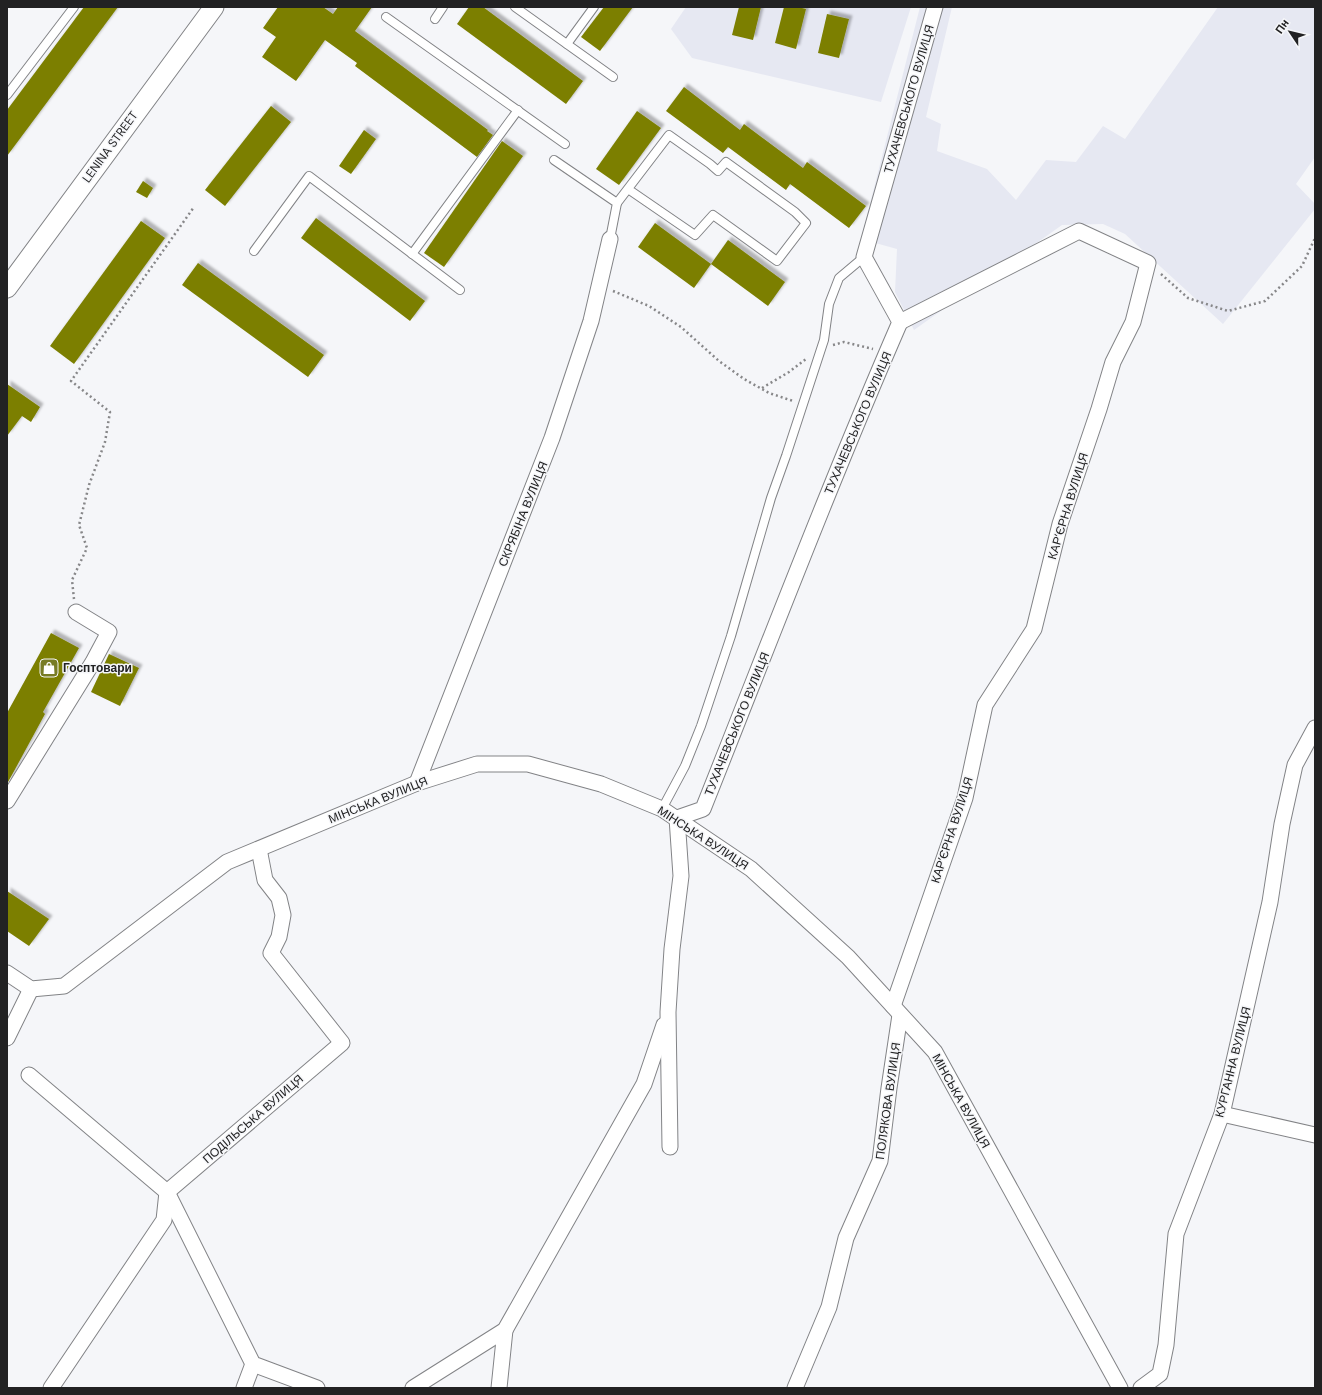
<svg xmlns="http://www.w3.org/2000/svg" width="1322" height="1395" viewBox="0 0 1322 1395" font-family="'DM Sans',sans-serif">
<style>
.built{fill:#e6e8f2}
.building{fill:#7b7f05;filter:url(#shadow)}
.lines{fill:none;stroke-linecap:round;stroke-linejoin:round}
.service-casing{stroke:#828386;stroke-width:10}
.minor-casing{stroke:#828386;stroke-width:17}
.tertiary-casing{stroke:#828386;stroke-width:21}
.path{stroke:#878789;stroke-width:2.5;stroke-dasharray:2 3;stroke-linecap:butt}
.service{stroke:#fff;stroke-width:8}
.minor{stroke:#fff;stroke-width:15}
.tertiary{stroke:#fff;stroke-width:19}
.labels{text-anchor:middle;stroke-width:3;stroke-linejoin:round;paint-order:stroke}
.street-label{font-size:12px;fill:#222223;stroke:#f5f6f9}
.poi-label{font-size:12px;font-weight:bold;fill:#222223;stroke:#f5f6f9;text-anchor:start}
</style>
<defs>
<filter id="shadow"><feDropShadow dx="3.5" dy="-3.5" stdDeviation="1" flood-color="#0004"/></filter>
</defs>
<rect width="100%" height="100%" fill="#f5f6f9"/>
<g class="built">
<polygon points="686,7 911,7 881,102 692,58 671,29"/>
<polygon points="920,7 952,7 926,117 941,124 937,151 987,169 1016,200 1046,160 1076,162 1103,126 1125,139 1218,7 1315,7 1315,157 1296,184 1315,204 1315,209 1223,324 1125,234 1103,224 1062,225 914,330 895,292 897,249 861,239"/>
</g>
<g class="building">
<polygon points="84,7 118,7 7,156 7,110"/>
<polygon points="278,7 323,7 333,14 338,7 372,7 355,31 488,130 487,131 493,135 477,157 355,66 357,63 325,40 296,81 262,57 276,37 263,28"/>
<polygon points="469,7 483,7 583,81 566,104 457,24"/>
<polygon points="604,7 633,7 600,51 581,37"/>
<polygon points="739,7 761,7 753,40 732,35"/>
<polygon points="784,7 798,7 806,9 796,49 775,43"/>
<polygon points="827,14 849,19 839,58 818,53"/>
<polygon points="684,87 740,130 744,124 803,168 807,162 866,206 849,228 790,184 786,190 728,147 723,153 666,111"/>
<polygon points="271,106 291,122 225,206 205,190"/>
<polygon points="637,111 661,128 619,185 596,169"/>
<polygon points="364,130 376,139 351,174 339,166"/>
<polygon points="502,141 523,156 444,267 424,253"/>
<polygon points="143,181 153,188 147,198 136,192"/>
<polygon points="316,218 425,301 410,321 301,238"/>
<polygon points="141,221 165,238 74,364 50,346"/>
<polygon points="655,223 711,264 694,288 638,247"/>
<polygon points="728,240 785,282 768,306 711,264"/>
<polygon points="198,263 324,355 308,377 182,285"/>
<polygon points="7,384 40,407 31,422 22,416 7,436"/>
<polygon points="51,633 79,648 43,712 45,714 7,784 7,713"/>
<polygon points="109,654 139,668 120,706 91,692"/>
<polygon points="7,891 49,919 29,946 7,931"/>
</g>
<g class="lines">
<defs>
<g id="service">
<polyline points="515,7 613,77"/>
<polyline points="386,17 565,144"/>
<polyline points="435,19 443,7"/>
<polyline points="567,44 594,7"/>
<polyline points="7,95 74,7"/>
<polyline points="554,160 617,203 610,239"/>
<polyline points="617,203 669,135 710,164 718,171 726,162 795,212 806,223 777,261 713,215 695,235 628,189"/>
<polyline points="254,251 309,176 460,290"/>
<polyline points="412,254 518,110"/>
<polyline points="662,809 685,766 701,726 731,636 771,498 786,456 824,340 829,304 839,278 864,257"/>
</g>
<g id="minor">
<polyline points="417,783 552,438 591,321 610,239"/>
<polyline points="7,801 93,662 109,632 76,612"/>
<polyline points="7,973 31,989 64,986 227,862 417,783 477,764 528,764 601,784 662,809 751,869 848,957 935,1052 1120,1388"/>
<polyline points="893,1006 965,798 985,705 1034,629 1060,524 1099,409 1113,362 1133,322 1148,263 1079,231 900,322"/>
<polyline points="7,1038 31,989"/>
<polyline points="29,1075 167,1192 253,1364 317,1388"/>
<polyline points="1222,1114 1315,1135"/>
<path d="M670 1147 668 1012 672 949 681 876 677 818 703 809C768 646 830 483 900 322L864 257 935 7"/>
<polyline points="51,1388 164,1220 167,1192 342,1043 271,953 279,937 283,915 279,898 265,880 259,849"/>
<polyline points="244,1388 253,1364"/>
<polyline points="413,1388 505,1330 644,1084 664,1025"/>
<polyline points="499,1388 505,1330"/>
<polyline points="795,1388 829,1307 846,1238 880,1161 889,1088 900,1015"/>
<polyline points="1141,1388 1160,1374 1166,1345 1176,1234 1222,1114 1270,902 1282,824 1295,765 1315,728"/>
</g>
<polyline id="tertiary" points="7,288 214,7"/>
</defs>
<use href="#service" class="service-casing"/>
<use href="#minor" class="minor-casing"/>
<use href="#tertiary" class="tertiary-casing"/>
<g class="path">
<polyline points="1161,274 1188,298 1228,311 1265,301 1302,266 1315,238"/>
<polyline points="613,291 649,306 681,327 719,361 744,379 769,393 793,401"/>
<polyline points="833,345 844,342 873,349"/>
<polyline points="762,388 789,372 806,359"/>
<polyline points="74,599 72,580 87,548 79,525 89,485 105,442 110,412 71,381 194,207"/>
</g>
<use href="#service" class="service"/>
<use href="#minor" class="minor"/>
<use href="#tertiary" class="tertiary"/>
</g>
<defs>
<symbol id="shop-square" viewBox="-11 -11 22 22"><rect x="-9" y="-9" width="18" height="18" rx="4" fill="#787c25" stroke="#f5f6f9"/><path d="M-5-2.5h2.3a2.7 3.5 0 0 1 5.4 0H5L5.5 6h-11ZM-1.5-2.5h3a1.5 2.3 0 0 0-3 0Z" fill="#fff"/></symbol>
</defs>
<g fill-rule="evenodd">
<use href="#shop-square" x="38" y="657" width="22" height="22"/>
</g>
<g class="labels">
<g class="street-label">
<text transform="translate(909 99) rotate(-74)" y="4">ТУХАЧЕВСЬКОГО ВУЛИЦЯ</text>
<text transform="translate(110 147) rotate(-54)" y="4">LENINA STREET</text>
<text transform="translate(858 423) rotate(-67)" y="4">ТУХАЧЕВСЬКОГО ВУЛИЦЯ</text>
<text transform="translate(1068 506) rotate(-73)" y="4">КАР’ЄРНА ВУЛИЦЯ</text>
<text transform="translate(523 514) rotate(-68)" y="4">СКРЯБІНА ВУЛИЦЯ</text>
<text transform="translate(737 724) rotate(-68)" y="4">ТУХАЧЕВСЬКОГО ВУЛИЦЯ</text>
<text transform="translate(378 800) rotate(-22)" y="4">МІНСЬКА ВУЛИЦЯ</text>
<text transform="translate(952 830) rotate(-72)" y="4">КАР’ЄРНА ВУЛИЦЯ</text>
<text transform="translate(703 838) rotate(33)" y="4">МІНСЬКА ВУЛИЦЯ</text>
<text transform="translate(1233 1062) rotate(-76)" y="4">КУРГАННА ВУЛИЦЯ</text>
<text transform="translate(888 1101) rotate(-82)" y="4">ПОЛЯКОВА ВУЛИЦЯ</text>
<text transform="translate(961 1101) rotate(61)" y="4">МІНСЬКА ВУЛИЦЯ</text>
<text transform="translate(253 1119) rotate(-41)" y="4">ПОДІЛЬСЬКА ВУЛИЦЯ</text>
</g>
<g class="poi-label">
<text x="63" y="672">Госптовари</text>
</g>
</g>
<rect width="1322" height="1395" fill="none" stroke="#222223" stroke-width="16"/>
<g transform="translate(1290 32) rotate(305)" stroke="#f5f6f9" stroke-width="3" paint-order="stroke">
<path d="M0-3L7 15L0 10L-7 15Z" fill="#222223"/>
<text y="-6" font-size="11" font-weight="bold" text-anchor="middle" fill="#222223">Пн</text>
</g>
</svg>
